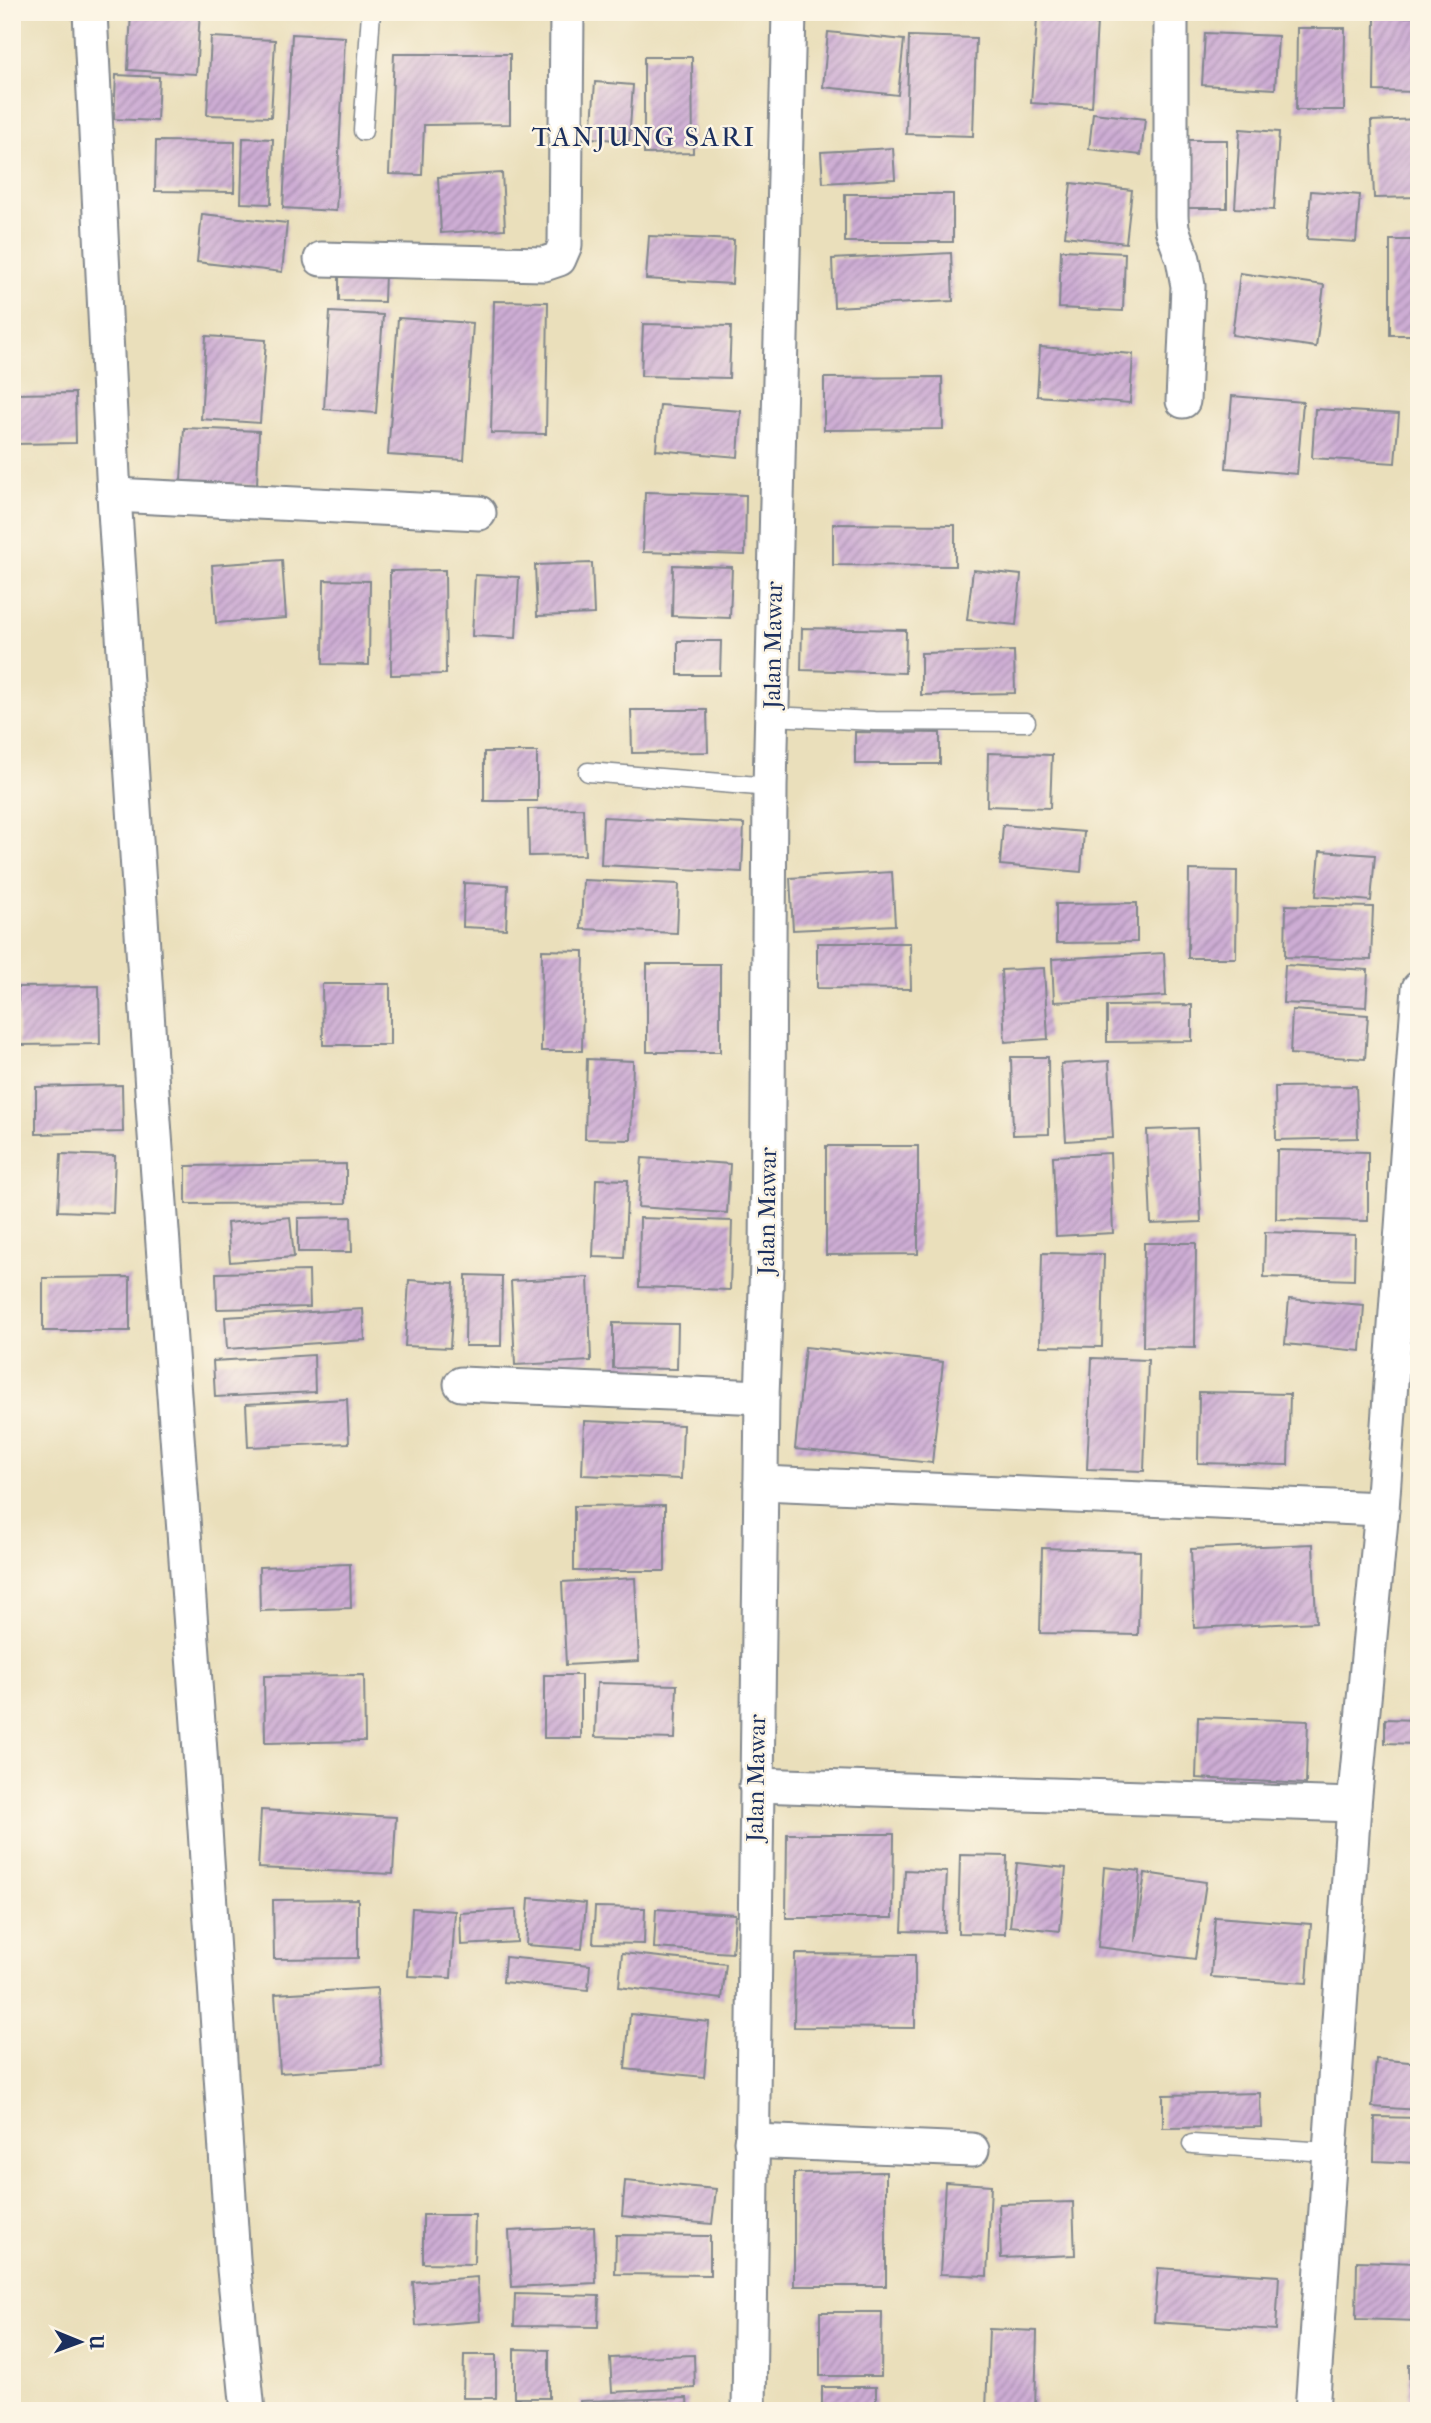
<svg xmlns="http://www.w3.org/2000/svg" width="1431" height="2423" viewBox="0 0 1431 2423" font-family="'IM FELL French Canon',serif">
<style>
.building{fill:url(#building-hatch)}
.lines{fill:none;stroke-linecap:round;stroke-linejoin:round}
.lane-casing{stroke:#82878c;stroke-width:21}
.street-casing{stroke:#82878c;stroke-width:37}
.lane{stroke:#fff;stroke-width:18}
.street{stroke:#fff;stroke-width:33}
.labels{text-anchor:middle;stroke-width:5;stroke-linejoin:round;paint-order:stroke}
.street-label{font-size:24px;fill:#1b2f5e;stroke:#fcf5e5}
.quarter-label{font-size:28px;letter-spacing:2px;fill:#1b2f5e;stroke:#fcf5e5}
</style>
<defs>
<pattern id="building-hatch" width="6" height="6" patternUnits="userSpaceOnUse" patternTransform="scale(1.75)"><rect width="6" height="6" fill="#ceadd4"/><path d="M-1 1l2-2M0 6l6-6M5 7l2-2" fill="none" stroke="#a68daf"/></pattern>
</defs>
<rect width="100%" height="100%" fill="#fcf5e5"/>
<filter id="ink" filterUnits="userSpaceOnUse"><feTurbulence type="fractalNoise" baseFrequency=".0143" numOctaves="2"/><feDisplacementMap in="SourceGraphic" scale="14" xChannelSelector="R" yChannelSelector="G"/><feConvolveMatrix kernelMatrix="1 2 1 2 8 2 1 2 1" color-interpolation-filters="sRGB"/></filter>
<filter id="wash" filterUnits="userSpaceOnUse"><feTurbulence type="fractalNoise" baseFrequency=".00686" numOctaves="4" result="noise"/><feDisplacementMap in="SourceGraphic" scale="28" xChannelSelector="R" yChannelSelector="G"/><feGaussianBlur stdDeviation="1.57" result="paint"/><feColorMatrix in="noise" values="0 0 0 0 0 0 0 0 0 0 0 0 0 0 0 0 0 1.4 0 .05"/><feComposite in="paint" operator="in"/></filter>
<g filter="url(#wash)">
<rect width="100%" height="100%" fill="#eadfbb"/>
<g id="blocks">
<g class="building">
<polygon points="131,12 200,12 196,74 128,70"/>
<polygon points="1375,17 1419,17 1419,92 1374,91"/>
<polygon points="1037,18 1097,22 1092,107 1031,103"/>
<polygon points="1297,28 1345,28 1344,110 1296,110"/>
<polygon points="828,32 904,40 898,95 823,87"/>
<polygon points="1205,33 1278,36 1275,89 1202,85"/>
<polygon points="292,34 345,37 336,211 283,208"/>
<polygon points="909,36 976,38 973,136 906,134"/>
<polygon points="211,37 275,40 271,117 207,115"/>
<polygon points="394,54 510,54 510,124 424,125 422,175 389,174"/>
<polygon points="644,57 692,57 693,153 644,154"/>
<polygon points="116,75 159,77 157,121 114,119"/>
<polygon points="595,82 633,85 629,141 591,138"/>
<polygon points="1093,113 1145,119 1141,155 1089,149"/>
<polygon points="1419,119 1419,197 1374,198 1371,121"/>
<polygon points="1240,129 1279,132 1274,210 1235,208"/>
<polygon points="243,138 273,139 271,204 241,203"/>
<polygon points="1184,140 1227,140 1227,208 1183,208"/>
<polygon points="156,141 235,142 234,192 155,191"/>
<polygon points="893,148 895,179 823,183 821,152"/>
<polygon points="502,173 505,229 441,233 438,177"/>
<polygon points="1071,183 1132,190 1126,243 1065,236"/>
<polygon points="1311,191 1360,195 1356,242 1307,239"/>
<rect x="845" y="194" width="108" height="48"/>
<polygon points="202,214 287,223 282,272 197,262"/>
<polygon points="649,236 734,240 732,284 646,279"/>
<rect x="1390" y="240" width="29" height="95"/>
<polygon points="1061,250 1125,253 1123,311 1059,308"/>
<polygon points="951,253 953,301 834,307 832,259"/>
<polygon points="339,271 385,273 384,302 339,301"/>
<polygon points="1240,273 1324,285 1316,347 1232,335"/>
<polygon points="494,301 548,302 546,434 491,433"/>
<polygon points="330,312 383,315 376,413 324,409"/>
<polygon points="398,318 473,323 464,460 388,455"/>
<polygon points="643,324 731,326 729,378 641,376"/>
<polygon points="206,336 266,340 260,423 201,419"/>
<polygon points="1040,347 1133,354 1130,403 1037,396"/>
<polygon points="942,377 943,429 824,430 824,378"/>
<polygon points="75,393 76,443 12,444 12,394"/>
<polygon points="1232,396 1303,402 1297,474 1226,468"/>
<polygon points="660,405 741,411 738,457 656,450"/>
<polygon points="1315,409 1399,414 1395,463 1312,458"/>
<polygon points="184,428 259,431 257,485 181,481"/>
<polygon points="645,492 746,495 745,555 643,552"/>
<polygon points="833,524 955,525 955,566 833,565"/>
<polygon points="282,560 286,618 216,623 212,565"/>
<polygon points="592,563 594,614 537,616 535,565"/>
<polygon points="673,565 732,567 730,618 672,616"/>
<polygon points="445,570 446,674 391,675 390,571"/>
<polygon points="973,570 1021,575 1016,625 967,620"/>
<polygon points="475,575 519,577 516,638 472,636"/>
<polygon points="324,580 370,581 369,665 323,664"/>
<polygon points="802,628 906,630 905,673 801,670"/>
<polygon points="678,641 721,641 720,675 678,675"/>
<polygon points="1014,651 1015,693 921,695 921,653"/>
<polygon points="631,710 707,710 708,752 632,753"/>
<polygon points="855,732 940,733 940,764 855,764"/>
<rect x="484" y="752" width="53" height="49"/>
<polygon points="988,753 1052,755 1050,808 987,806"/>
<polygon points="583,808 585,855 529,856 528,809"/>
<polygon points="603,817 744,824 742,872 601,865"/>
<polygon points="1003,825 1084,832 1081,872 1000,865"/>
<polygon points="1320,851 1375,855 1371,901 1316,896"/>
<polygon points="1189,870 1237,871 1236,958 1188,958"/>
<polygon points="892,872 895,925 793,930 790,878"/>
<polygon points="583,880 679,884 677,933 581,929"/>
<polygon points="464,883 508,885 506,929 463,927"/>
<polygon points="1137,903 1137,942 1056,943 1056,904"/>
<polygon points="1286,905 1373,907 1371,960 1285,957"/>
<polygon points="817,943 910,943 911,989 817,988"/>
<polygon points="542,950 584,951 582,1051 541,1051"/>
<polygon points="1164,953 1166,996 1054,1002 1052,959"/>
<rect x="647" y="964" width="73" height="88"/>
<polygon points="1285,965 1368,970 1366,1007 1283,1003"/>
<polygon points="1044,968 1048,1039 1005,1042 1001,970"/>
<polygon points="322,984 390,984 390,1045 323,1045"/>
<polygon points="99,986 100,1044 18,1045 18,987"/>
<polygon points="1192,1005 1192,1041 1107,1042 1107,1006"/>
<polygon points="1292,1010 1368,1015 1365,1059 1290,1054"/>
<polygon points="1011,1057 1048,1057 1049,1134 1013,1135"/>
<polygon points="587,1059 633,1061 631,1140 585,1139"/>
<polygon points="1109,1061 1113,1138 1066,1141 1061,1064"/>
<polygon points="122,1085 123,1132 36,1134 36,1087"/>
<polygon points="1356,1086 1358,1138 1276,1140 1275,1087"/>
<polygon points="1197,1128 1201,1222 1151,1224 1147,1130"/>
<polygon points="826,1146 918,1146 918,1254 826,1255"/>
<polygon points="1277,1150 1368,1152 1368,1221 1276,1219"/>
<polygon points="1110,1153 1113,1233 1056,1236 1053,1156"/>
<polygon points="61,1154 115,1156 113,1213 58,1211"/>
<polygon points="642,1158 730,1164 727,1213 638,1207"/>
<polygon points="346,1164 346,1203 186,1204 186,1166"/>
<polygon points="596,1179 628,1180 624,1258 593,1257"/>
<polygon points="290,1217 294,1257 230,1262 227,1223"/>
<polygon points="351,1217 352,1252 298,1252 298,1218"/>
<polygon points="640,1218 732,1221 730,1290 639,1287"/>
<polygon points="1265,1232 1355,1235 1354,1280 1264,1277"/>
<polygon points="1144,1243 1196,1243 1195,1348 1143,1347"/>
<polygon points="1042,1253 1104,1254 1102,1347 1040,1346"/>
<polygon points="309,1271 310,1307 217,1309 216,1273"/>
<polygon points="466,1275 502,1276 501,1346 465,1346"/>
<polygon points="130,1277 130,1331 43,1331 43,1278"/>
<polygon points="588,1277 591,1361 515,1365 511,1281"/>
<polygon points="409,1280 454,1283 450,1348 405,1346"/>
<polygon points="1289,1299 1364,1305 1361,1351 1285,1344"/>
<polygon points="363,1309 365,1340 227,1349 225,1317"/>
<polygon points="613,1323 678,1324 677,1369 613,1368"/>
<polygon points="805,1347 943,1362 932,1463 795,1449"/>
<polygon points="314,1355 315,1392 215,1397 213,1361"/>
<polygon points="1092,1358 1148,1360 1144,1471 1087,1469"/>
<polygon points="1199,1392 1290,1394 1288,1465 1198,1463"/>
<polygon points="347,1399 349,1443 248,1447 246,1404"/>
<polygon points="584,1421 683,1425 681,1479 582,1475"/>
<polygon points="665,1505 665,1571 574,1571 574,1506"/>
<polygon points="1313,1544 1316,1622 1194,1628 1191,1549"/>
<polygon points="1042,1548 1140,1551 1138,1635 1040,1633"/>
<polygon points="350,1564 351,1608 260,1611 259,1567"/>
<polygon points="635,1578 639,1661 566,1665 562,1582"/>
<polygon points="364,1675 365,1741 265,1743 264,1676"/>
<rect x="544" y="1675" width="37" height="63"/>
<polygon points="597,1683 677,1685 675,1739 595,1737"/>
<polygon points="1198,1717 1308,1721 1306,1784 1196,1778"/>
<polygon points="1385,1719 1416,1720 1416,1744 1385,1743"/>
<polygon points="261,1810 396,1817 393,1874 258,1868"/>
<polygon points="787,1834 894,1834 893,1918 786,1918"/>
<polygon points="960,1855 1007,1856 1005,1934 958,1933"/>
<polygon points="1017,1863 1066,1868 1060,1931 1010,1926"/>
<polygon points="1104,1867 1140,1871 1135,1942 1145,1873 1206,1882 1195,1959 1098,1947"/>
<polygon points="905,1870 947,1872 944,1932 902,1931"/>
<polygon points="529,1898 586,1903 582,1949 526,1945"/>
<polygon points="358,1899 358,1958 274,1959 273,1900"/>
<polygon points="595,1907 645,1908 644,1944 593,1943"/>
<polygon points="412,1908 455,1911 451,1978 408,1976"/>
<polygon points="656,1909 735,1914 732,1953 654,1948"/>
<polygon points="516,1910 517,1942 461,1945 460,1913"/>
<polygon points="1215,1917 1311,1924 1307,1983 1211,1977"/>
<polygon points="622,1953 726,1964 722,1999 619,1987"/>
<polygon points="795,1954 915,1955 915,2028 794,2027"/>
<polygon points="505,1957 590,1965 588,1990 503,1982"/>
<polygon points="377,1988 382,2066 280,2073 275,1994"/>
<polygon points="630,2014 709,2022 704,2077 625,2069"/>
<polygon points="1376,2059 1419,2063 1419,2110 1372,2107"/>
<polygon points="1260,2093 1261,2127 1163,2128 1163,2095"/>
<polygon points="1375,2117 1419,2118 1419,2163 1374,2161"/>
<polygon points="886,2172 886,2286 794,2286 794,2173"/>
<polygon points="625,2181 716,2189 712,2224 622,2216"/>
<polygon points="945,2182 991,2185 987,2276 940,2274"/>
<polygon points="1073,2202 1075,2255 1001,2258 999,2204"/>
<polygon points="423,2215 475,2215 474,2264 423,2263"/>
<polygon points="594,2227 596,2283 512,2287 509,2231"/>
<polygon points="616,2235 710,2236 710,2275 615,2274"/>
<polygon points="1357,2261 1419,2263 1419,2321 1356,2319"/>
<polygon points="1158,2268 1279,2276 1276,2330 1154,2322"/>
<polygon points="477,2277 480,2321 416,2326 413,2282"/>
<polygon points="515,2294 599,2296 598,2327 514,2326"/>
<polygon points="820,2312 882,2312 881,2376 820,2376"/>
<polygon points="989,2329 1037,2331 1035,2411 986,2411"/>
<polygon points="514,2349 549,2350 549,2398 514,2398"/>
<polygon points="464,2355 496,2355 496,2398 463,2398"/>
<polygon points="694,2355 695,2388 612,2392 610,2358"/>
<polygon points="1409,2365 1419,2365 1419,2411 1410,2411"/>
<rect x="822" y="2387" width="54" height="24"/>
<polygon points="687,2398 688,2411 581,2411 580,2401"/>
</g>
</g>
</g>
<g filter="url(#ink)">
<use href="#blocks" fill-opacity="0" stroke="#82878c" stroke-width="2"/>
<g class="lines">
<defs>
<g id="lane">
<polyline points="363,131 371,12"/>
<polyline points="772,716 874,721 1026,722"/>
<polyline points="588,772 770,787"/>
<polyline points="1192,2144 1329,2152"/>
</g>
<g id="street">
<polyline points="90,12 114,495 154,1121 199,1737 233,2259 248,2411"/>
<polyline points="1171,12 1171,216 1172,229 1183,259 1188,286 1183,401"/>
<polyline points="321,259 544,264 559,259 565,245 567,12"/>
<polyline points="114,495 479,513"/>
<polyline points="461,1384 762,1397"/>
<polyline points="761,1483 1382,1509"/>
<polyline points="756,1785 1354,1805"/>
<polyline points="751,2141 972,2150"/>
<polyline points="749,2411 762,1397 767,1262 770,787 789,12"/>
<polyline points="1312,2411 1354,1805 1382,1509 1419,988"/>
</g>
</defs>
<use href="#lane" class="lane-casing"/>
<use href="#street" class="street-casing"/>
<use href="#lane" class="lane"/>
<use href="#street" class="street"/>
</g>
</g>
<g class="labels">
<g class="street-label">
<text transform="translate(773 645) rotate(-89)" y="8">Jalan Mawar</text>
<text transform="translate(767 1211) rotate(-89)" y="8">Jalan Mawar</text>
<text transform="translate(756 1778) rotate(-89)" y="8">Jalan Mawar</text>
</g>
<g class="quarter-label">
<text x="644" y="146">TANJUNG SARI</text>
</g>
</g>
<rect width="1431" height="2423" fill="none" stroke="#fcf5e5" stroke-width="42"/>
<g transform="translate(80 2342) rotate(91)" stroke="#fcf5e5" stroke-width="5" paint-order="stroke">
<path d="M0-5L12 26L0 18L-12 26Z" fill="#1b2f5e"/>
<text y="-10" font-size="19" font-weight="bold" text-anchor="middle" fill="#1b2f5e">U</text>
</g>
</svg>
